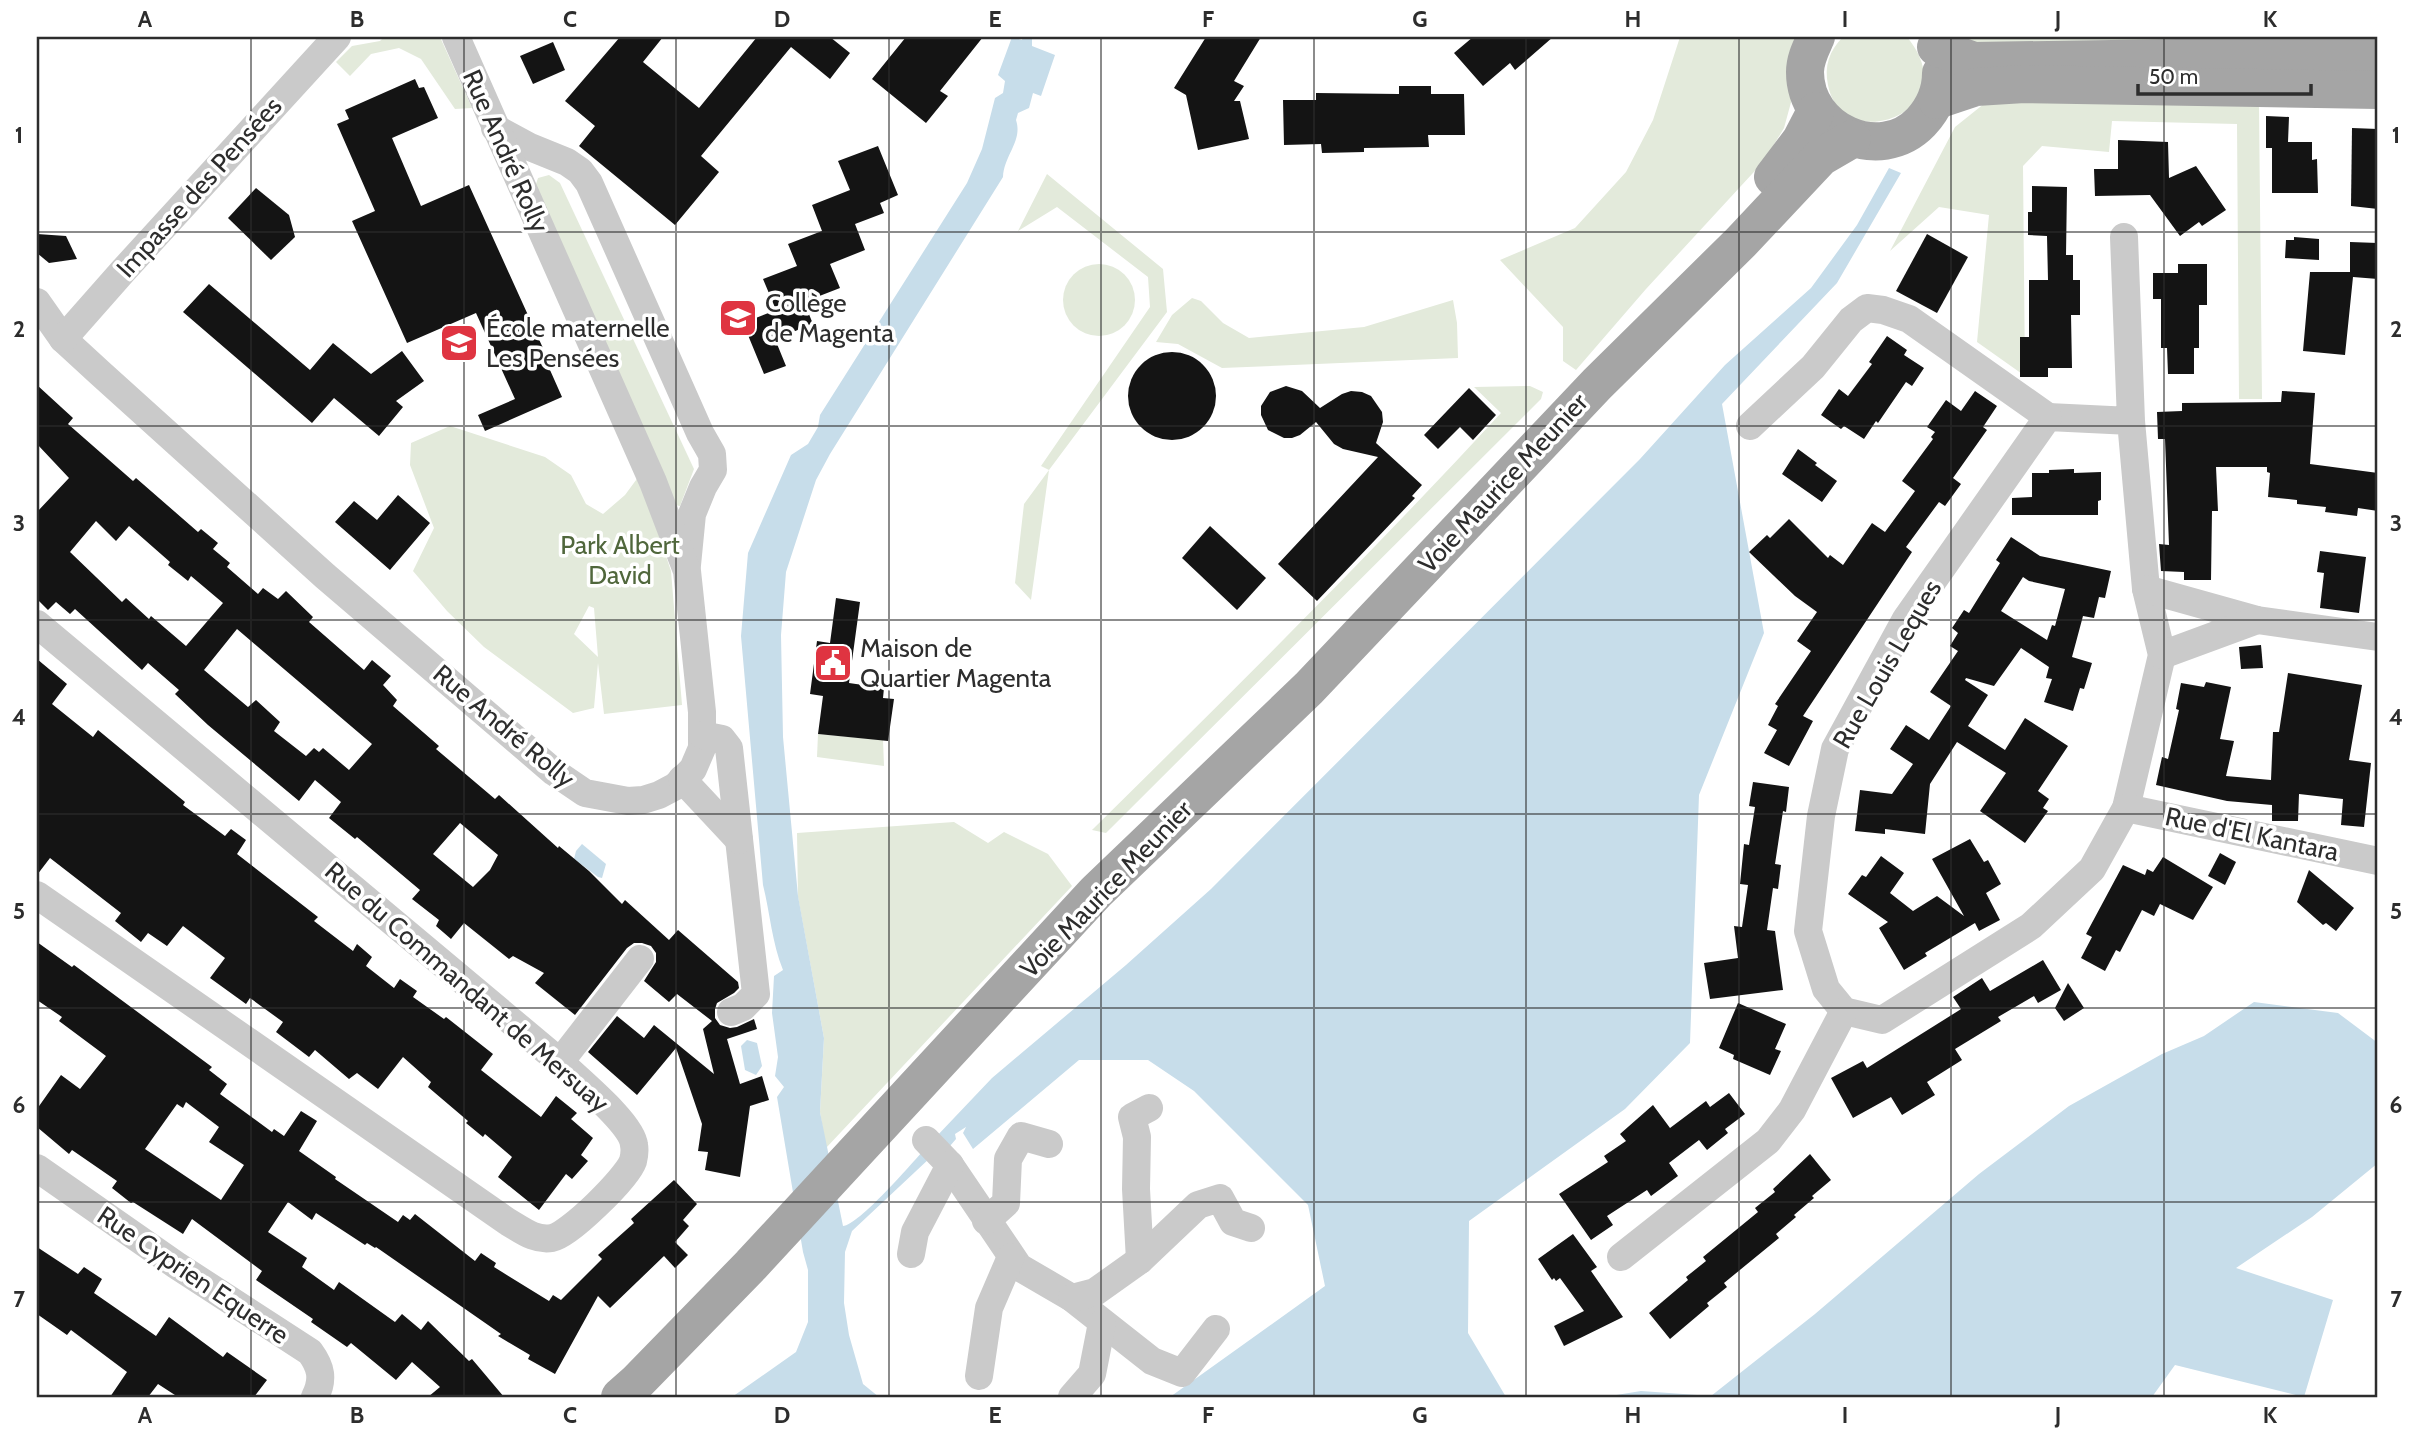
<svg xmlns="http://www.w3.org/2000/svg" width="2415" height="1434" viewBox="0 0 2415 1434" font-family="Cabin,sans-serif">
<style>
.green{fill:#e3eadb;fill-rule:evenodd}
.water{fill:#c7ddea}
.building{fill:#141414;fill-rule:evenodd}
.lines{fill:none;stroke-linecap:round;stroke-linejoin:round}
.minor{stroke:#cacaca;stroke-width:28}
.primary{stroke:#a5a5a5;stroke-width:38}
.grid{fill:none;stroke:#2d2d2d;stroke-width:2;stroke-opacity:0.55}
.labels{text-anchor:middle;stroke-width:7;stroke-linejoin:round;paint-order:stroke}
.street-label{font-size:26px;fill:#2d2d2d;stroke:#fff}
.poi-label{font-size:26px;fill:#2d2d2d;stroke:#fff;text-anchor:start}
.park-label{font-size:26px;fill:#50673c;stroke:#fff}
.neatline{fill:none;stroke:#2d2d2d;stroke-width:2.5}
.grid-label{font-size:23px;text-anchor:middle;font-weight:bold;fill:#2d2d2d}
</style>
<rect width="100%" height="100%" fill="#fff"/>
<g class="green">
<polygon points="384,37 440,37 472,108 455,109 421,59 399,48 371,54 350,76 336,62 352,46 380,41"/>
<polygon points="1680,37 1798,37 1793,95 1784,128 1764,161 1646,289 1576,370 1563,361 1563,327 1500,260 1575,228 1626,172 1653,120"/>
<path d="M1843 37H1907C1969 112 1842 158 1828 85 1824 66 1829 51 1843 37Z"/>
<polygon points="1939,37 2265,37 2265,44 1982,53"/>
<polygon points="2104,98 2259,104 2262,399 2239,399 2237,124 2112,121 2109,152 2042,146 2023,166 2025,376 1977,342 1989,215 1939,207 1890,251 1955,127 1985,103"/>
<polygon points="1047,174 1163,269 1167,312 1049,470 1031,600 1015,583 1024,504 1049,470 1041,466 1150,307 1148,277 1057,207 1018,231"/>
<polygon points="549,175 560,183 694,469 680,506 674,505 532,196 538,178"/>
<circle cx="1099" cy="300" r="36"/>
<polygon points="1192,298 1201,301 1223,323 1249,338 1364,327 1453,300 1457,323 1458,358 1222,368 1178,344 1156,342 1172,315"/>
<path d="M1530 386 1543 392 1541 399 1106 833 1092 830C1231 693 1369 556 1501 413L1474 387Z"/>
<path d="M450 426 545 457 571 475 586 504 603 514 625 495 639 476 671 571 682 705 604 714 598 663 594 708 573 713 484 647 447 611 413 571 434 528 410 465 411 443ZM589 606 594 608 598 657 574 634Z"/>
<polygon points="818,734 883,740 884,766 817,757"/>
<polygon points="954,822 988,843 1004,832 1048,854 1072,886 826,1148 820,1112 824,1038 798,897 797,833"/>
</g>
<g class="water">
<path d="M1012 37 1022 40 1023 37H1032V46L1055 55 1041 96 1033 93 1029 108 1018 113 1016 120C1023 141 1004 155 1003 177L830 454 816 480 786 572 781 635 783 737 798 896 824 1038 820 1112 843 1226C859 1225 911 1164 925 1149L931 1157 852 1231 845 1252 844 1303 849 1335 863 1384 879 1397H732L796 1352 808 1322V1270L803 1252 777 1097 784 1087 775 1076 778 1057 772 1013 774 976 783 970C772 943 770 913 763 885L741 636 748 553 791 455 808 444 818 427 820 415 967 183 982 149 995 98 1003 93 1005 81 998 75Z"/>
<polygon points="1889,168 1901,173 1837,283 1722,404 1764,633 1699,795 1690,1043 1625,1109 1469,1221 1468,1333 1506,1397 1170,1397 1325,1286 1308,1205 1194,1091 1148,1060 1079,1060 973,1149 963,1133 966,1127 955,1134 956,1139 950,1146 935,1138 992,1078 1126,965 1211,889 1640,459 1725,365 1811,288 1857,225"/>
<polygon points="582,844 606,864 602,878 598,877 574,859 576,851"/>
<polygon points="2254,1002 2338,1013 2378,1043 2378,1163 2312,1217 2236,1268 2333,1300 2304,1397 2175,1365 2152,1397 1604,1397 1641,1391 1711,1396 1815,1314 1979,1174 2069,1106 2162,1054 2204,1036"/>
<polygon points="747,1040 757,1043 762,1066 756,1075 745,1070 741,1046"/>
</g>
<g class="building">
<polygon points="620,37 663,37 643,62 699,108 757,37 830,37 850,53 830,79 791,47 701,156 719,172 675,225 579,146 595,126 565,101"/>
<polygon points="906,37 983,37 940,91 948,96 926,123 872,79"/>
<polygon points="1206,37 1261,37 1234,81 1244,86 1234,101 1240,101 1249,139 1198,150 1186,95 1174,88"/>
<polygon points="1473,37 1553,37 1515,70 1510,63 1483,86 1454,53"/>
<polygon points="553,42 565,70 533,84 520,56"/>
<polygon points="415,79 419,88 424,87 438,118 392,138 421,206 469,185 552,368 550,370 562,397 485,431 478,415 515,399 476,313 407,343 352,221 375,211 337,124 349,119 345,110"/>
<polygon points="1399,86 1431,86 1431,94 1464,94 1465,135 1428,135 1429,147 1364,148 1364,152 1322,153 1321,144 1284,145 1283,100 1316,100 1316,93 1399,94"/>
<polygon points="2266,116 2289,117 2288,142 2312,142 2312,160 2317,159 2318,193 2272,193 2272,148 2266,148"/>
<polygon points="2352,128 2378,129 2378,209 2351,206"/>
<polygon points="2118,140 2168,142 2169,178 2196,166 2226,210 2202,226 2199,222 2180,236 2150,195 2095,196 2094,169 2118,169"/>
<polygon points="878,146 898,195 880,203 884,213 855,224 865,250 830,264 840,288 804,302 813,324 775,339 786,366 764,374 743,323 776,310 763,279 797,266 788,244 822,231 812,205 850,190 838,161"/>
<polygon points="2032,186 2067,187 2066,255 2073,255 2073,280 2080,280 2080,315 2071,315 2072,368 2048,368 2048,377 2020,377 2020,337 2029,337 2029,280 2048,280 2047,236 2028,235 2028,212 2032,212"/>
<polygon points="256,188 289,215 295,237 271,260 228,218"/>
<polygon points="37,234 66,236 77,259 49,263 37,253"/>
<polygon points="1927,234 1968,257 1937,313 1896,291"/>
<polygon points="2294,237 2319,239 2319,260 2285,258 2286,240 2294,240"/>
<polygon points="2350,242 2378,243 2378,279 2353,277 2345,355 2303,351 2310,272 2350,272"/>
<polygon points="2178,264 2207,264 2207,305 2199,305 2199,348 2194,348 2194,374 2168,374 2167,348 2161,348 2161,299 2153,299 2153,273 2178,273"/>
<polygon points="209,284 310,370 333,343 371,374 402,351 424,381 396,401 403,407 379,436 334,398 312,423 183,312"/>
<polygon points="1887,336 1907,350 1904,355 1924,368 1912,386 1906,382 1878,423 1876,421 1864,439 1844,426 1841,429 1821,415 1839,389 1848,396 1872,364 1869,362"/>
<circle cx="1172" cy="396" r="44"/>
<path d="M37 385 73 418 68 424 133 481 136 478 198 532 201 529 218 543 213 549 230 563 227 567 258 594 263 588 278 599 286 591 313 617 309 622 364 670 372 660 391 676 383 685 397 700 393 706 439 746 436 749 495 799 499 795 558 848 559 846 589 871 622 904 625 900 669 940 678 930 738 982 739 988 734 993 717 1003 715 1009V1018L720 1025 730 1028 737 1027 754 1019 757 1029 727 1039 740 1084 762 1076 769 1100 750 1106 740 1177 705 1170 708 1152 698 1151 702 1124 676 1048 637 1095 588 1052 617 1016 644 1038 654 1025 714 1074 703 1029 712 1021 677 994 669 1002 644 981 656 962V953L651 946 642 943H634L627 948 575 1015 535 983 544 973 513 956 509 959 464 923 451 939 436 926 439 920 412 899 420 890 357 837 355 839 329 818 341 802 315 780 299 801 208 725 175 694 179 690 148 663 142 670 75 609 70 614 56 602 48 610 37 599V512L69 478 37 444ZM96 521 116 541 129 526 170 562 168 565 188 581 191 576 223 603 186 646 151 616 149 619 126 598 122 602 70 552ZM237 629 372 744 349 770 323 748 319 752 314 748 306 756 274 731 280 722 256 700 248 707 204 670ZM460 823 498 855 490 870 473 887 433 854Z"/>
<polygon points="1286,386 1302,391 1320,408 1342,394 1351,391 1362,392 1371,396 1382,412 1383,422 1376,443 1422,485 1412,496 1415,498 1317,601 1278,564 1378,457 1343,449 1334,444 1316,422 1300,435 1292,438 1284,438 1268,430 1261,415 1261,406 1270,392"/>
<polygon points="1469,388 1496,415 1473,440 1460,427 1438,449 1424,435"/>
<polygon points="1975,391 1997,406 1983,427 1987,430 1953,478 1961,484 1945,506 1939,502 1906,547 1912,552 1803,716 1813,721 1789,766 1764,753 1777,730 1768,725 1778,706 1775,704 1811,651 1797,641 1817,612 1795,596 1749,552 1767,535 1770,538 1789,519 1828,558 1830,555 1843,565 1872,523 1885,532 1915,491 1902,481 1933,439 1931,437 1935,432 1927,427 1946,400 1961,411"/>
<polygon points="2282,391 2315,393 2310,464 2378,473 2378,511 2358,508 2357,516 2325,512 2326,507 2297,504 2297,500 2268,497 2270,473 2267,472 2267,467 2216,467 2218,511 2212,511 2211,580 2184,580 2184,572 2161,571 2159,544 2169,545 2165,439 2158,439 2157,412 2182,411 2182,403 2281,402"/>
<polygon points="1798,449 1817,463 1815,465 1837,481 1822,502 1782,474"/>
<polygon points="2074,469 2074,473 2101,472 2101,500 2098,501 2098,515 2012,515 2012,498 2032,497 2032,473 2049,473 2049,470"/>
<polygon points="398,495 430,523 390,570 335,522 354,501 377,520"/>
<polygon points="1210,526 1266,578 1237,610 1182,558"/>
<path d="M2011 537 2040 556 2111 571 2105 598 2099 597 2094 618 2083 616 2072 657 2092 663 2084 689 2080 688 2073 711 2044 702 2052 679 2046 678 2049 667 2021 648 1994 686 1966 678 1965 680 1988 695 1968 726 2005 750 2025 718 2068 746 2038 791 2049 799 2043 808 2048 811 2025 843 1980 811 2006 773 1957 742 1930 784 1925 834 1885 829V834L1855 831 1860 790 1892 794 1913 764 1890 749 1906 725 1929 740 1951 706 1930 692 1958 651 1950 646 1958 633 1952 628 1964 610 1969 613 2000 563 1996 560ZM2023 577 2029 581 2065 589 2055 626 2052 625 2047 640 2001 611Z"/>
<polygon points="2320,551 2366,557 2359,613 2320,608 2324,573 2317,572"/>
<polygon points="836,598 860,602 849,683 884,688 883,698 894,699 888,741 818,734 823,696 810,694 817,641 830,643"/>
<polygon points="2261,645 2263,668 2241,669 2239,647"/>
<polygon points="37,659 67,684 52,704 93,737 98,730 185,802 183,805 225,836 231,829 246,840 237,854 318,917 314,921 353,951 357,944 372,957 366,966 394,988 400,979 417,991 413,997 444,1019 446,1017 493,1054 481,1070 541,1117 556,1096 577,1113 571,1119 593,1138 581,1155 588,1161 572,1179 566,1174 539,1210 498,1177 512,1157 485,1134 483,1137 466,1123 468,1121 428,1087 431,1082 403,1057 378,1089 357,1073 349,1079 315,1050 309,1057 276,1032 283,1022 250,998 246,1004 210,978 225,958 183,926 167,946 148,933 141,942 115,921 121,913 50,858 37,875"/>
<polygon points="2288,673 2362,685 2349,760 2371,763 2364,827 2341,825 2343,799 2299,794 2298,821 2272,821 2272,805 2227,801 2156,785 2162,757 2168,759 2179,710 2176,709 2181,683 2204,687 2206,682 2231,687 2220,739 2234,741 2226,776 2271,780 2273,732 2279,732"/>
<polygon points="1753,782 1789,787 1786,812 1783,811 1775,864 1781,865 1778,889 1773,888 1767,930 1775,931 1783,990 1710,999 1704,963 1738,958 1734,926 1742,927 1748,885 1740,884 1744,844 1749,845 1755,807 1749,806"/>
<polygon points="1970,839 1984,862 1988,860 2001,884 1986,893 2000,920 1979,931 1975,923 1925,953 1927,956 1904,970 1879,928 1888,922 1848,894 1862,875 1866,877 1881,856 1904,873 1890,893 1913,911 1937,896 1964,916 1932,859"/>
<polygon points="2220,853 2236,862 2225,885 2208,876"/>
<polygon points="2163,857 2213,887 2193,920 2160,904 2154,916 2142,910 2120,952 2116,950 2105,971 2081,958 2092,937 2086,934 2123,865 2145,875 2147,869 2153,872"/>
<polygon points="2309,870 2354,908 2336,931 2326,923 2323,925 2297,902"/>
<path d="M37 942 72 967 74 965 212 1067 209 1070 227 1084 220 1094 272 1132 274 1129 284 1136 301 1111 317 1121 299 1151 336 1177 335 1179 398 1222 403 1215 410 1220 415 1214 475 1261 481 1253 496 1263 494 1267 549 1301 553 1295 561 1300 602 1259 598 1255 634 1223 631 1219 674 1180 697 1204 683 1220 689 1226 675 1242 688 1255 675 1268 664 1256 610 1308 598 1296 555 1374 528 1359 530 1355 498 1336 501 1334 376 1247 375 1248 367 1243 365 1245 316 1213 312 1220 288 1202 268 1232 307 1258 302 1267 334 1290 339 1282 395 1322 402 1314 421 1330 428 1321 469 1361 472 1359 504 1397H428L440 1387 412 1362 396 1380 351 1343 347 1347 311 1322 313 1319 256 1280 262 1271 192 1219 183 1234 133 1202 131 1203 112 1188 117 1181 72 1150 69 1154 37 1127V1109L61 1075 80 1089 106 1056 59 1021 62 1017 37 1000ZM186 1102 219 1127 209 1142 244 1165 221 1200 145 1149 177 1104 183 1108Z"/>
<polygon points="2043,960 2061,990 2038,1003 2034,996 1998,1017 2001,1021 1955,1049 1962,1060 1927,1082 1935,1095 1902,1115 1891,1097 1853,1118 1831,1078 1863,1061 1867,1068 1958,1011 1961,1009 1953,997 1982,978 1990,991"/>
<polygon points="2068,983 2084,1008 2064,1021 2055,1008"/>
<polygon points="1738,1003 1786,1024 1775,1049 1781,1051 1770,1075 1733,1059 1734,1055 1719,1048"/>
<polygon points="1729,1093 1745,1114 1725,1129 1728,1133 1707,1150 1699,1140 1669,1163 1678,1176 1651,1196 1647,1190 1607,1216 1613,1225 1591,1240 1559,1194 1608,1162 1604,1156 1626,1141 1620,1134 1653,1105 1670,1128 1706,1101 1710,1107"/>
<polygon points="1810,1154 1831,1180 1812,1196 1814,1198 1794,1215 1796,1217 1776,1234 1779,1238 1724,1283 1727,1287 1707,1303 1709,1306 1670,1339 1649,1313 1688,1280 1686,1277 1706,1261 1703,1257 1758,1212 1755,1208 1775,1192 1773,1189"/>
<polygon points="1573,1234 1597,1267 1591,1271 1623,1317 1564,1346 1554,1326 1584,1311 1560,1278 1556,1281 1554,1278 1552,1280 1538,1259"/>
<polygon points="37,1247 78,1274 84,1267 102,1279 94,1293 156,1336 169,1317 223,1357 227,1352 267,1380 254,1397 178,1397 158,1384 148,1397 110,1397 127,1372 71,1330 67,1335 37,1314"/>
</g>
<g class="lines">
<g class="minor">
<polyline points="495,128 530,147 567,162 580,171 589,183 700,433 712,454 713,470 703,487 692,514 687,565"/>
<polyline points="2124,237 2131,421 2146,589 2162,655 2126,808 2092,869 2031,926 1882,1020 1844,1011 1826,989 1808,931 1821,816 1835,749 1906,619 2048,417 2131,421"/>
<polyline points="37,302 63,339 100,373 325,576 554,772 585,793 628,801 643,800 659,795 676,786 693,769 702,748 702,712 687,571 653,482 456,37"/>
<polyline points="63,339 123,271 337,37"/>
<polyline points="1750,426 1813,367 1851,320 1867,308 1883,310 1909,319 2048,417"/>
<polyline points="2146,589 2257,620 2378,637"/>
<path d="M37 624 560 1062C577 1079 632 1123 634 1145 635 1150 634 1157 633 1161 627 1178 569 1235 552 1238 535 1241 522 1230 508 1222L37 895"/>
<polyline points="2162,655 2257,620"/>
<polyline points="702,735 722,739 729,748 756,994 743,1007 731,1012"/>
<polyline points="682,779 739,840"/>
<polyline points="2126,808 2378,861"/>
<polyline points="560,1062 640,959"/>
<polyline points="926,1140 950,1165 1019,1267 1072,1298 1152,1361 1182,1373 1216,1329"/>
<path d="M37 1168 176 1265 310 1352C321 1367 324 1379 315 1397"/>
<polyline points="986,1221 1006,1203 1008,1159 1021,1136 1049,1144"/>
<polyline points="911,1254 915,1232 950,1165"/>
<polyline points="1621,1257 1768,1141 1792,1110 1844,1011"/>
<polyline points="1140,1260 1136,1189 1137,1137 1132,1117 1149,1108"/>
<polyline points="1072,1298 1095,1292 1140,1260 1198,1205 1220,1198 1233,1222 1251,1228"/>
<polyline points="979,1376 989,1308 1011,1257"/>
<polyline points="1072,1397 1092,1374 1102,1323"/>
</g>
<g class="primary">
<path d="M1816 37C1811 48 1805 59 1805 72 1805 131 1880 165 1921 122 1934 108 1941 92 1941 73"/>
<polyline points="1936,47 1974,61 2378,55"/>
<polyline points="1937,100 1976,87 2024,84 2378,90"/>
<polyline points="1773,177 1801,140 1816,111"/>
<polyline points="620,1397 637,1382 751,1265 1096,892 1309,688 1597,384 1741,242 1821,157 1852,139"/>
</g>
</g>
<path class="grid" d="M251 37V1397M464 37V1397M676 37V1397M889 37V1397M1101 37V1397M1314 37V1397M1526 37V1397M1739 37V1397M1951 37V1397M2164 37V1397M37 232H2378M37 426H2378M37 620H2378M37 814H2378M37 1008H2378M37 1202H2378"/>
<defs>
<symbol id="school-square" viewBox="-11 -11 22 22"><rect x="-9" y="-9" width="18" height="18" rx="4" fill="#df3441" stroke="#fff"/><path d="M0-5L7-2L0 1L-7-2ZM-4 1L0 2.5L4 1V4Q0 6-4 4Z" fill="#fff"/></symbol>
<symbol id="civic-square" viewBox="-11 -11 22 22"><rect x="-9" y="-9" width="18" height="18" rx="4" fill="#df3441" stroke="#fff"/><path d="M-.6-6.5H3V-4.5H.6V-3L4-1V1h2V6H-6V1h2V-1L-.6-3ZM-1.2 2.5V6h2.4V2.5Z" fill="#fff"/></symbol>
</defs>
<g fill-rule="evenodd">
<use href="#school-square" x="716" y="296" width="44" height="44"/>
<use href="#school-square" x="437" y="321" width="44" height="44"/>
<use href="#civic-square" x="811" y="641" width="44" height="44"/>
</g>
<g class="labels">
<g class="street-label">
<text transform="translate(506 151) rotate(66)" y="9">Rue André Rolly</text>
<text transform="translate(199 187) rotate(-48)" y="9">Impasse des Pensées</text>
<text transform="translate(1503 483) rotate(-47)" y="9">Voie Maurice Meunier</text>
<text transform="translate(1887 664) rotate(-60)" y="9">Rue Louis Leques</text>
<text transform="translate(504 726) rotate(40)" y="9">Rue André Rolly</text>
<text transform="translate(2252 834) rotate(12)" y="9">Rue d'El Kantara</text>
<text transform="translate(1106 889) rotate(-46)" y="9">Voie Maurice Meunier</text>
<text transform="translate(467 987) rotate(41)" y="9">Rue du Commandant de Mersuay</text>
<text transform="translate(193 1275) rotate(34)" y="9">Rue Cyprien Equerre</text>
</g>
<g class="poi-label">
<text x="765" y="312">Collège<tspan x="765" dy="30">de Magenta</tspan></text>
<text x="486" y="337">École maternelle<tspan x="486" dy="30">Les Pensées</tspan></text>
<text x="860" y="657">Maison de<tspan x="860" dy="30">Quartier Magenta</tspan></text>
</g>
<g class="park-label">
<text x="620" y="554">Park Albert<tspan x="620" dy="30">David</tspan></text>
</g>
</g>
<rect width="2415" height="1434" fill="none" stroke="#ffffff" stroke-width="77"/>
<path d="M2138 84v10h173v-10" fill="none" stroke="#2d2d2d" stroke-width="3.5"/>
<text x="2149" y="84" font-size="21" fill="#2d2d2d" stroke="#ffffff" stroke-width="5" paint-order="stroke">50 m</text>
<rect x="38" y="38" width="2338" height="1358" class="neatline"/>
<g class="grid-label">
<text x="145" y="27">A</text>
<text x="357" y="27">B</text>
<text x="570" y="27">C</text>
<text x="782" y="27">D</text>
<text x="995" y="27">E</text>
<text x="1208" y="27">F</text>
<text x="1420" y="27">G</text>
<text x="1633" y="27">H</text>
<text x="1845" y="27">I</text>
<text x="2058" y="27">J</text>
<text x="2270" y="27">K</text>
<text x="19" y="143">1</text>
<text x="2396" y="143">1</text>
<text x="19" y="337">2</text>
<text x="2396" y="337">2</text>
<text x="19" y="531">3</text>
<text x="2396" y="531">3</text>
<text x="19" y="725">4</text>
<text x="2396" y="725">4</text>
<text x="19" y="919">5</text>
<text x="2396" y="919">5</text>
<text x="19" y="1113">6</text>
<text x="2396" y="1113">6</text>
<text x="19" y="1307">7</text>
<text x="2396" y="1307">7</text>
<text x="145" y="1423">A</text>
<text x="357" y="1423">B</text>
<text x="570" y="1423">C</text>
<text x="782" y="1423">D</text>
<text x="995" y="1423">E</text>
<text x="1208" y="1423">F</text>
<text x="1420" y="1423">G</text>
<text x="1633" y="1423">H</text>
<text x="1845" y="1423">I</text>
<text x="2058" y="1423">J</text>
<text x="2270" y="1423">K</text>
</g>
</svg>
